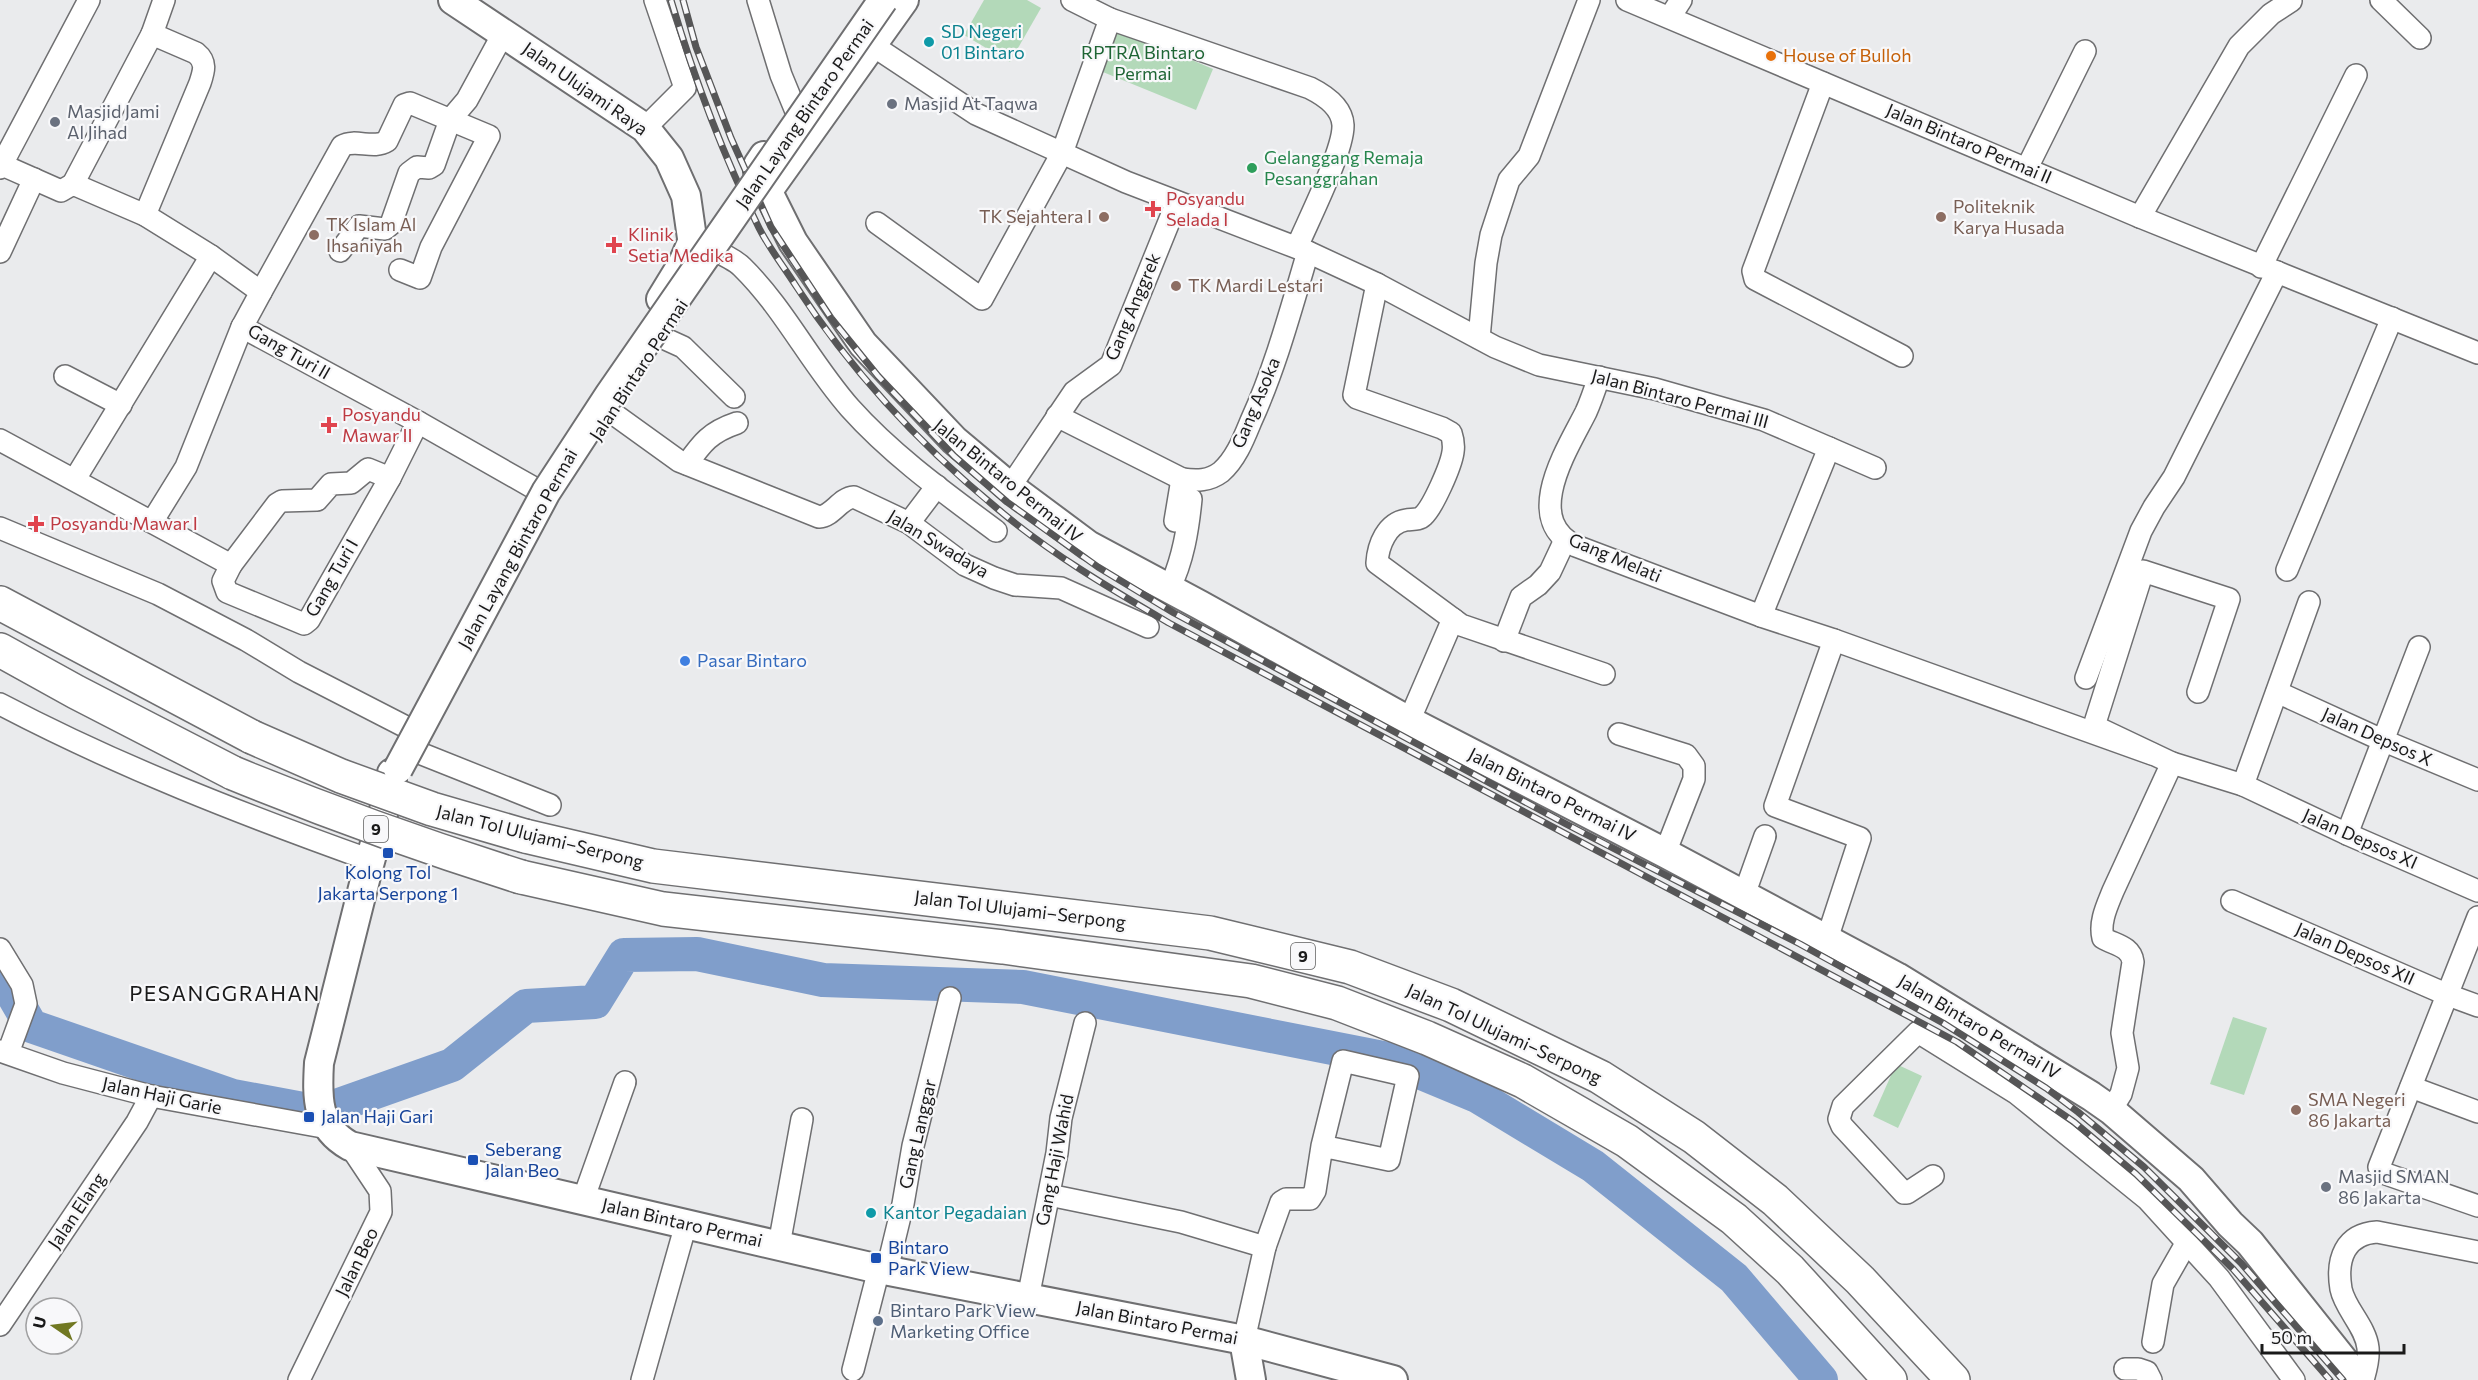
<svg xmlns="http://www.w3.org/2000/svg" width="2478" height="1380" viewBox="0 0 2478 1380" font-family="Commissioner,sans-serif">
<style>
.green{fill:#b3d9b9}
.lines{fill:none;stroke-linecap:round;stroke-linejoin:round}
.river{stroke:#809ecb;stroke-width:34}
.street-casing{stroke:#6f6f71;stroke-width:24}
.secondary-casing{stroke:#6f6f71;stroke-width:32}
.highway-casing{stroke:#6f6f71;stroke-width:36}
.street{stroke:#fff;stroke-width:21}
.secondary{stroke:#fff;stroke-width:28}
.highway{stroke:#fff;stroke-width:33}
.rail-casing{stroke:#565657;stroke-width:7}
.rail{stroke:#f8f8fa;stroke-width:4.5;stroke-dasharray:14;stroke-linecap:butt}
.secondary-bridge-casing{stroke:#6f6f71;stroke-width:32;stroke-linecap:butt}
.highway-bridge-casing{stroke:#6f6f71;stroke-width:36;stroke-linecap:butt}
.secondary-bridge{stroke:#fff;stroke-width:28}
.highway-bridge{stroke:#fff;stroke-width:33}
.culture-dot{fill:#0f9aa8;stroke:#f8f8fa;stroke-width:2}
.food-dot{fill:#e8710a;stroke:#f8f8fa;stroke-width:2}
.worship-dot{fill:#6b7280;stroke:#f8f8fa;stroke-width:2}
.leisure-dot{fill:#2e9e5b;stroke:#f8f8fa;stroke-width:2}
.health-dot{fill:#e0444e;stroke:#f8f8fa;stroke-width:2}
.education-dot{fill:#8d6e63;stroke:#f8f8fa;stroke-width:2}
.shop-dot{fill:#3f7fe0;stroke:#f8f8fa;stroke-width:2}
.transit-dot{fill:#1a4fb4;stroke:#f8f8fa;stroke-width:2}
.service-dot{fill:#5c6f8a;stroke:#f8f8fa;stroke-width:2}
.labels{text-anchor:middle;stroke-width:4.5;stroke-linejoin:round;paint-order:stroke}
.shield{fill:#f8f8fa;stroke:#5d5d5d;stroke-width:1.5}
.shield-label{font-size:16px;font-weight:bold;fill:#1a1a1a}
.culture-label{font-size:18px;fill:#0d838f;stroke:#f8f8fa;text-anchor:start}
.park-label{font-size:18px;fill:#1e6534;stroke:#f8f8fa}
.food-label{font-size:18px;fill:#c56008;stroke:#f8f8fa;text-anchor:start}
.street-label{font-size:18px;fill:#1a1a1a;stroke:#f8f8fa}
.worship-label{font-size:18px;fill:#5b616d;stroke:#f8f8fa;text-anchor:start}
.leisure-label{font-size:18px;fill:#27864d;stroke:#f8f8fa;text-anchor:start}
.health-label{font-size:18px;fill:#be3a42;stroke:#f8f8fa;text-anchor:start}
.education-label{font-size:18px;fill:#785e54;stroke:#f8f8fa;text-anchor:start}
.shop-label{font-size:18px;fill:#366cbe;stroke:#f8f8fa;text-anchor:start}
.transit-label{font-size:18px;fill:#164399;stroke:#f8f8fa;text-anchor:start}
.service-label{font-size:18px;fill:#4e5e75;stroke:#f8f8fa;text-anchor:start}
.quarter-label{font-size:21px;letter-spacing:1.5px;fill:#1a1a1a;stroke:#f8f8fa}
</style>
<rect width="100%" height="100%" fill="#eaebed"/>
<g class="green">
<polygon points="984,0 1027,0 1041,8 1010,62 964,35"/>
<polygon points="1117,28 1213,69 1196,110 1098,70"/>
<polygon points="2233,1017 2267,1028 2244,1095 2210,1084"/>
<polygon points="1896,1064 1922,1076 1898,1128 1873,1116"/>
</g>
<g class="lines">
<polyline class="river" points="0,972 31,1026 233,1096 319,1112 452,1065 526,1006 595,1002 624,955 697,954 823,980 1023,987 1388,1059 1477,1096 1593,1166 1734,1278 1821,1380"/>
<defs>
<g id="street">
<polyline points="758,0 781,75 795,109"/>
<path d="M1072 0 1110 19 1310 88C1324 95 1342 107 1343 125 1344 150 1308 221 1297 247"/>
<polyline points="1627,0 2140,217 2478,353"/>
<polyline points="2381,0 2420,38"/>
<polyline points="1670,17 1681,0"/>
<polyline points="872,45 976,114 1126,182 1308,252 1377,284 1495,347 1539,365 1655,389 1764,420 1829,448 1761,616 1834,640 2152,754"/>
<polyline points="1823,83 1753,271 1755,279 1902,356"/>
<polyline points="645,128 685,88 655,0"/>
<polyline points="0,164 61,191 73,184 145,215 211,256 261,292 242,327 418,422 534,488"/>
<polyline points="0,168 89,0"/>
<polyline points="2027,168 2085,51"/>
<polyline points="73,184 152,34"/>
<path d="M145 215 200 83C204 71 207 62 196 53L152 34 164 0"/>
<polyline points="2140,217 2239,46 2271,14 2291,1"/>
<polyline points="877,223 982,299 1062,153 1110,19"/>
<path d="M698 243C711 250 731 256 742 267 784 308 811 364 850 408 892 455 945 493 996 531"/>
<polyline points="340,251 359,226 385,229 391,224 409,173 417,167 429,168 434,165 450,120 467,100 504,32"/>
<polyline points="0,252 34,179"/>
<polyline points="2261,267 2356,75"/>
<path d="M1377 284 1354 395 1357 398 1442 428 1451 433C1453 439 1454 446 1453 452 1451 466 1433 507 1423 516 1419 520 1412 519 1406 520 1387 523 1378 545 1377 563L1461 625 1604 674"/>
<path d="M261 292 342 146C356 138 373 150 387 141L404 105 410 103 489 136 431 247 420 278 400 270"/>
<polyline points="661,337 683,347 734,397"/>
<polyline points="1479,338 1486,263 1491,235 1509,180 1529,156 1589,0"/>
<polyline points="65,376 121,405"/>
<path d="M1599 377C1595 389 1591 401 1586 412 1568 448 1521 519 1576 546L1761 616"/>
<path d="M611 412 679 461 819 517C833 516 840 498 854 497L909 523 965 565 994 578 1015 585 1061 588 1148 627"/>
<polyline points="1057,416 1182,479"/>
<polyline points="0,440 231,565 223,581 227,592 304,624 309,620 390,478 418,422"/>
<polyline points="1829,448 1875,468"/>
<path d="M687 464C702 443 710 432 737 423"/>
<polyline points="75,479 211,256"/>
<polyline points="1010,487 1074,392 1111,365 1177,202"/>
<path d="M1175 521 1182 479C1197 481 1209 481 1221 472 1236 459 1244 438 1251 421 1276 366 1291 309 1308 252"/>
<polyline points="152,522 186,467 242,327"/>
<polyline points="909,523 937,486"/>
<polyline points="0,528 158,594 246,640 299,672 408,728"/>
<polyline points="231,565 277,504 282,501 317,500 331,484 351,483 368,469 390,478"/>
<polyline points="2287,570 2392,318"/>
<path d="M1169 589C1183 561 1188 530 1191 499"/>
<polyline points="1504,641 1521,597 1538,585 1550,572 1565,540"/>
<polyline points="2086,678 2141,531 2154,507 2174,477 2277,272"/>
<polyline points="2198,692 2229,599 2143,571 2094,726 2172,763 2243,785 2347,834 2478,891"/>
<polyline points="2277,692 2382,740 2478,780"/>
<path d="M0 704C118 766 244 815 370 860"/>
<polyline points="1409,721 1453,619"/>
<polyline points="1619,734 1686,755 1694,766 1694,779 1665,853"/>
<polyline points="417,752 550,805"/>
<polyline points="2243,785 2309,602"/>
<polyline points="2347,834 2419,647"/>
<polyline points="1744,895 1765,836"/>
<polyline points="2232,901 2448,995 2478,1006"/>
<polyline points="2478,917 2379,1167 2383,1173 2478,1206"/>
<polyline points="1827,939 1860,838 1775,806 1834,640"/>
<polyline points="0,949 22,985 26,1004 8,1053"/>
<polyline points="0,1051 63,1073 151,1096 328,1128"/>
<polyline points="2411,1087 2478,1112"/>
<path d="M2111 1110 2121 1094 2128 1068 2122 1033 2133 962C2131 946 2115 945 2103 938 2099 922 2107 906 2113 891L2172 763"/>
<polyline points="1933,1176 1907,1193 1904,1193 1842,1126 1839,1119 1843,1106 1918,1032 2016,1093 2147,1199 2219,1278 2294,1380"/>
<polyline points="1049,1195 1181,1222 1265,1247 1244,1340"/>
<polyline points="583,1200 625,1082"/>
<polyline points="779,1245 802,1119"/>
<polyline points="1265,1247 1281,1202 1286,1199 1310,1199 1315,1191 1322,1146 1343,1061 1408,1076 1389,1160 1322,1146"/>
<polyline points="887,1270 903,1204 913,1146 950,998"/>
<polyline points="1028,1298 1057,1153 1061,1118 1085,1023"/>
<polyline points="0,1325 137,1122 151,1096"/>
<polyline points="2153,1342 2163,1284 2187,1242"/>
<polyline points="2125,1369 2138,1369 2147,1372 2151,1380"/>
<polyline points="853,1370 879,1269"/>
<polyline points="299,1380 381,1212 380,1191 350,1146"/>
<polyline points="642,1380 686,1224"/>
<path d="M2363 1380C2366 1370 2369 1358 2368 1348 2366 1327 2345 1309 2341 1289 2336 1259 2345 1234 2377 1232L2478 1252"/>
</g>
<g id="secondary">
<polyline points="453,0 645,128 669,158 686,196 695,259"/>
<polyline points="764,156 758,165 758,172 793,242 863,344 954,440 1010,487 1088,545 1200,605 1409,721 1665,853 1897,977 2091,1096 2111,1110 2191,1179 2230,1224 2250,1243 2359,1380"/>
<polyline points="767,192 904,0"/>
<polyline points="661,299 683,263 693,240"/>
<path d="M392 773V781L366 876 319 1063C317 1098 316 1127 350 1146L879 1269 1244 1340 1393 1380"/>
<polyline points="1244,1340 1251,1380"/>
</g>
<g id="highway">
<polyline points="0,603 252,737"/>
<polyline points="0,650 76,692 233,773"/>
<polyline points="525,836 653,866 1210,933 1350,967 1451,1005 1600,1077 1694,1137 1775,1200 1860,1280 1953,1380"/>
<polyline points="521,877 663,909 1003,947 1251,981 1337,1003 1427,1038 1523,1081 1627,1141 1734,1219 1790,1270 1890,1380"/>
</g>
</defs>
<use href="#street" class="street-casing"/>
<use href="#secondary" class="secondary-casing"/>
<use href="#highway" class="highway-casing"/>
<use href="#street" class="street"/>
<use href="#secondary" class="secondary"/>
<use href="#highway" class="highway"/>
<defs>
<g id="rail">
<path d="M671 0C694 78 723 155 759 228 769 248 784 267 796 286 851 371 921 446 999 510 1051 554 1111 589 1169 623L1957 1042 2074 1122 2136 1174 2233 1269 2330 1380"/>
<polyline points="683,0 696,47 731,138 771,227 831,318 878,376 954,456 1007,502 1098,567 1174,613 1566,824 1800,944 1943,1023 2046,1088 2078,1112 2144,1167 2241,1263 2343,1380"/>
</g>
</defs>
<use href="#rail" class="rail-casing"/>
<use href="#rail" class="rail"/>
<defs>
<polyline id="secondary-bridge" points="398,769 546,492 610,394 883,0"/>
<g id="highway-bridge">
<polyline points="252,737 341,776 432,809 525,836"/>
<path d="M233 773C328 812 423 846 521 877"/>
</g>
</defs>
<use href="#secondary-bridge" class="secondary-bridge-casing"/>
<use href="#highway-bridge" class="highway-bridge-casing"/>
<use href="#secondary-bridge" class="secondary-bridge"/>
<use href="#highway-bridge" class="highway-bridge"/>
</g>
<g class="culture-dot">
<circle cx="929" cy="42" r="6"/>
<circle cx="871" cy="1213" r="6"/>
</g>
<circle class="food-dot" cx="1771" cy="56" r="6"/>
<g class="worship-dot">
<circle cx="892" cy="104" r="6"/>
<circle cx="55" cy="122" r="6"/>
<circle cx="2326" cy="1187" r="6"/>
</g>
<circle class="leisure-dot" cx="1252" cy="168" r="6"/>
<g class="health-dot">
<path d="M1150 200h6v6h6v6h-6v6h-6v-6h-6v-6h6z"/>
<path d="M611 236h6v6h6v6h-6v6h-6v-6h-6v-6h6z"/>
<path d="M326 416h6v6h6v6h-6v6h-6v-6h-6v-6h6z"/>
<path d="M33 515h6v6h6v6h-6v6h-6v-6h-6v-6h6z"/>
</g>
<g class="education-dot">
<circle cx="1104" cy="217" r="6"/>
<circle cx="1941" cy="217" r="6"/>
<circle cx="314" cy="235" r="6"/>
<circle cx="1176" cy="286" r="6"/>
<circle cx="2296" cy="1110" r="6"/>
</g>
<circle class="shop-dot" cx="685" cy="661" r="6"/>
<g class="transit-dot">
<rect x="382" y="847" width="12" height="12" rx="3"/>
<rect x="303" y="1111" width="12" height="12" rx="3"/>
<rect x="467" y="1154" width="12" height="12" rx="3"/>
<rect x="870" y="1252" width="12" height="12" rx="3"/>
</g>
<circle class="service-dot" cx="878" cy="1321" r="6"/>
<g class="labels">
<g class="shield">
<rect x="364" y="816" width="24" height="26" rx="4.5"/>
<rect x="1291" y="943" width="24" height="26" rx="4.5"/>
</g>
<g class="shield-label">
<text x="376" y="835">9</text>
<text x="1303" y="962">9</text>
</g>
<g class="culture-label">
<text x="941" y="38">SD Negeri<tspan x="941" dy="21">01 Bintaro</tspan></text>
<text x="883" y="1219">Kantor Pegadaian</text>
</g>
<g class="park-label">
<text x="1143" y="59">RPTRA Bintaro<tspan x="1143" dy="21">Permai</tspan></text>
</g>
<g class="food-label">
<text x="1783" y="62">House of Bulloh</text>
</g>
<g class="street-label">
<text transform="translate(585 89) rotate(35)" y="6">Jalan Ulujami Raya</text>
<text transform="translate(805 114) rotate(-55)" y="6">Jalan Layang Bintaro Permai</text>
<text transform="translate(1969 144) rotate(23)" y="6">Jalan Bintaro Permai II</text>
<text transform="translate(1133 307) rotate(-67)" y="6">Gang Anggrek</text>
<text transform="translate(289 352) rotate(30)" y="6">Gang Turi II</text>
<text transform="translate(639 370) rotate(-57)" y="6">Jalan Bintaro Permai</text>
<text transform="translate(1680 399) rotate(15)" y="6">Jalan Bintaro Permai III</text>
<text transform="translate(1256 403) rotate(-67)" y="6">Gang Asoka</text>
<text transform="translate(1008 481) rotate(39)" y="6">Jalan Bintaro Permai IV</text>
<text transform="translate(938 544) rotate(31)" y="6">Jalan Swadaya</text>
<text transform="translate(518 549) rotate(-61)" y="6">Jalan Layang Bintaro Permai</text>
<text transform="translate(1615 558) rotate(23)" y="6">Gang Melati</text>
<text transform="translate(332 578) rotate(-60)" y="6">Gang Turi I</text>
<text transform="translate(2377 737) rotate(24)" y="6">Jalan Depsos X</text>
<text transform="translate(1552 795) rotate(27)" y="6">Jalan Bintaro Permai IV</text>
<text transform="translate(540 837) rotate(14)" y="6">Jalan Tol Ulujami–Serpong</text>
<text transform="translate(2360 839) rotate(24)" y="6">Jalan Depsos XI</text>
<text transform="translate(1020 910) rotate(7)" y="6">Jalan Tol Ulujami–Serpong</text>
<text transform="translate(2355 954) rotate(24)" y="6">Jalan Depsos XII</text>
<text transform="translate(1979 1027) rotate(31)" y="6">Jalan Bintaro Permai IV</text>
<text transform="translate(1504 1034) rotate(25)" y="6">Jalan Tol Ulujami–Serpong</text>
<text transform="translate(162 1096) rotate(12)" y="6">Jalan Haji Garie</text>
<text transform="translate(918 1134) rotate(-77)" y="6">Gang Langgar</text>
<text transform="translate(1055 1160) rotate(-79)" y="6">Gang Haji Wahid</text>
<text transform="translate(77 1211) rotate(-56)" y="6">Jalan Elang</text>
<text transform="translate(682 1223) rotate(13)" y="6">Jalan Bintaro Permai</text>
<text transform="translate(357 1262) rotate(-64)" y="6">Jalan Beo</text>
<text transform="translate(1157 1323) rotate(11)" y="6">Jalan Bintaro Permai</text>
</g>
<g class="worship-label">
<text x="904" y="110">Masjid At Taqwa</text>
<text x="67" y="118">Masjid Jami<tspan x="67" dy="21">Al Jihad</tspan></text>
<text x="2338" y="1183">Masjid SMAN<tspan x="2338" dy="21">86 Jakarta</tspan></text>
</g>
<g class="leisure-label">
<text x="1264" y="164">Gelanggang Remaja<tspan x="1264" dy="21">Pesanggrahan</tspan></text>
</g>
<g class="health-label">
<text x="1166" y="205">Posyandu<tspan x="1166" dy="21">Selada I</tspan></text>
<text x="628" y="241">Klinik<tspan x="628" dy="21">Setia Medika</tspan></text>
<text x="342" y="421">Posyandu<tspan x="342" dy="21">Mawar II</tspan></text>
<text x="50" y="530">Posyandu Mawar I</text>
</g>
<g class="education-label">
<text x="1953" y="213">Politeknik<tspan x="1953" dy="21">Karya Husada</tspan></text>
<text x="1092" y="223" text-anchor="end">TK Sejahtera I</text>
<text x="326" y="231">TK Islam Al<tspan x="326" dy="21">Ihsaniyah</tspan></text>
<text x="1188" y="292">TK Mardi Lestari</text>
<text x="2308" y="1106">SMA Negeri<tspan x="2308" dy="21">86 Jakarta</tspan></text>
</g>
<g class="shop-label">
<text x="697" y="667">Pasar Bintaro</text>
</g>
<g class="transit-label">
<text x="388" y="879" text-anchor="middle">Kolong Tol<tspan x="388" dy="21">Jakarta Serpong 1</tspan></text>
<text x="321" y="1123">Jalan Haji Gari</text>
<text x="485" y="1156">Seberang<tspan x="485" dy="21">Jalan Beo</tspan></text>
<text x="888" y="1254">Bintaro<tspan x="888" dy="21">Park View</tspan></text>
</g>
<g class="service-label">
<text x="890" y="1317">Bintaro Park View<tspan x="890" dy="21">Marketing Office</tspan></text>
</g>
<g class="quarter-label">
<text x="225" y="1001">PESANGGRAHAN</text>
</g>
</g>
<g transform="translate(54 1326) rotate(284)"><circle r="28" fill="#f8f8fa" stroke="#9f9fa0" stroke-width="1.5"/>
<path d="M0-4.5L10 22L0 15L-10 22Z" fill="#717822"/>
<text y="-9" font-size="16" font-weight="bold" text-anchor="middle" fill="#1a1a1a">U</text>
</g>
<path d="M2262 1344v9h142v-9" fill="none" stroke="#1a1a1a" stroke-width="3"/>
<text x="2271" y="1344" font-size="18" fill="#1a1a1a" stroke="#f8f8fa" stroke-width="4.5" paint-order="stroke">50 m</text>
</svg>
